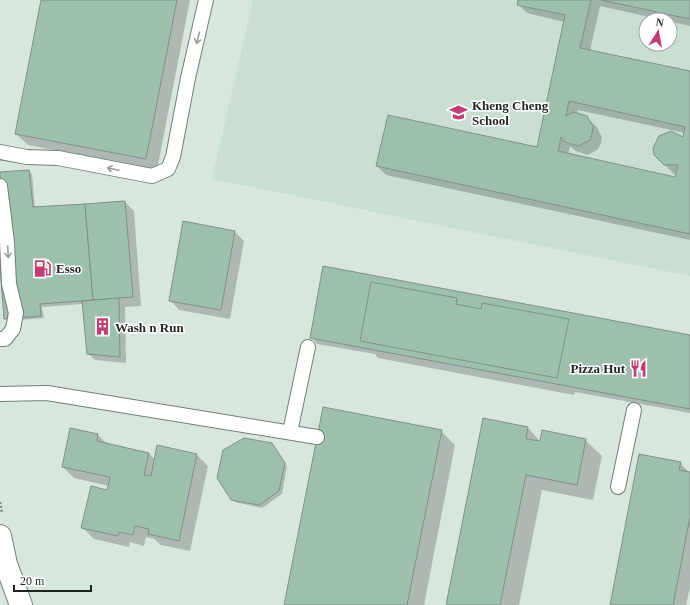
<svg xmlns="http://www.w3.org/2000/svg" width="690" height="605" viewBox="0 0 690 605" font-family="Georgia,serif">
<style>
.built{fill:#c8dfd2;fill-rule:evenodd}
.shadow{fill:#0003;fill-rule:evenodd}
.building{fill:#9dc0ac;stroke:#819087;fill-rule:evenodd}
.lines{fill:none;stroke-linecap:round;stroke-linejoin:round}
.lane-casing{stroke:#717f77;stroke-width:16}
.secondary-casing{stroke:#717f77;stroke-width:24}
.path{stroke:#7d8881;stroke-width:2.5;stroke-dasharray:2 2;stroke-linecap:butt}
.lane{stroke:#fff;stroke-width:14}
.secondary{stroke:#fff;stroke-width:22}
.oneway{stroke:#9a9c9b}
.labels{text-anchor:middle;stroke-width:3;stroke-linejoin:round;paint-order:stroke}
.poi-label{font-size:13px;font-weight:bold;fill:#1e2420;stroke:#fff;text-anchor:start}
</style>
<rect width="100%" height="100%" fill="#d8e7de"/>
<path class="built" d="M253 0H690V276L212 179ZM646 20H670V44H646Z"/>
<g class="shadow">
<polygon points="42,0 190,0 157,170 28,145 16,134"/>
<path d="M519 0H690V26L600 6 590 51 690 72V240L386 175 377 166 537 148 564 22 527 13 518 4ZM578 110 685 133 684 138 664 164 674 174H677L676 178 568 155 570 146 576 151 588 155 598 149 601 143 602 137 596 126 586 117 577 114Z"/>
<polygon points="29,171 32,174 35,208 125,202 134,211 141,306 125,307 126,363 95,360 88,353 83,304 42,307 44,318 8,321 5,318 0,254 0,173"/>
<polygon points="235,232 244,241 230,319 179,310 170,300"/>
<polygon points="690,336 690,413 575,392 574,395 378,358 375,354 317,344 311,337"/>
<polygon points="483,419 528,428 541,442 585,440 602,456 593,500 542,490 519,605 447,605"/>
<polygon points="441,431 455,445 424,605 285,605"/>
<polygon points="98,435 107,444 149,453 155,460 197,455 208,466 190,551 161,545 154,539 146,537 144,546 130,542 129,547 94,539 83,528 108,491 109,486 74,478 63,467"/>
<polygon points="274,448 287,466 282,494 262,508 235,502 231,499"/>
<polygon points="680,463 690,473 690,587 686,605 611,605"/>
</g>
<g class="building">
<polygon points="41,0 177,0 146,159 15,134"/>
<path d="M518 0H591L580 48 690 71V234L376 166 388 115 537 147 565 15 517 5ZM569 101 685 127 683 137 671 131 659 136 653 148 654 155 664 165H678L675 177 558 151 561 137 565 142 578 146 590 140 592 134 593 127 587 116 574 112 566 116Z"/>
<polygon points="601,0 690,0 690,19"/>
<polygon points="29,170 33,207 85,204 93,300 40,304 41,316 4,319 0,267 0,172"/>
<polygon points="125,201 133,297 93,300 85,204"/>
<polygon points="183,221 235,231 221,310 169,301"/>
<polygon points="323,266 690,335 690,409 310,338"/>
<polygon points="371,282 457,298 456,304 481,309 482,303 569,319 557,378 360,341"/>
<polygon points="119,298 120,357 87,354 82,301"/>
<polygon points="323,407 442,430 407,605 284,605"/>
<polygon points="483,418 528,427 526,439 540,441 542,430 586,439 577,485 526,475 500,605 446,605"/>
<polygon points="70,428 98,434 97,441 149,453 144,475 151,476 157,445 197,454 179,541 148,534 149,529 135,526 133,535 119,532 118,536 81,528 91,486 107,490 110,477 62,467"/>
<polygon points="244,438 272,443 285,463 279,491 259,505 231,500 217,478 223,450"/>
<polygon points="639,454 681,462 679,470 690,472 690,517 673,605 610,605"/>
</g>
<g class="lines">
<defs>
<g id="lane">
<polyline points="0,152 27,157 58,158 152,176 168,169 173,157 188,78 206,0"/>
<polyline points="0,186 7,242 9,284 16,313 13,329 5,339 0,339"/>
<polyline points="0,394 47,393 317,437"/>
<polyline points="290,432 308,347"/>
<polyline points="618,487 634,410"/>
</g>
<polyline id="secondary" points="0,536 6,564 21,605"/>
</defs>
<use href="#lane" class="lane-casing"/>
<use href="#secondary" class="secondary-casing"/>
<polyline class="path" points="0,502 2,513"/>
<use href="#lane" class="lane"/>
<use href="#secondary" class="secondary"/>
</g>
<defs><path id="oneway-shaft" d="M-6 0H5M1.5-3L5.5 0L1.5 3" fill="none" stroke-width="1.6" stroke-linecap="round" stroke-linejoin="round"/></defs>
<g class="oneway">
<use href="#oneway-shaft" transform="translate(198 38) rotate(104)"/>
<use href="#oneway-shaft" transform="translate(113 169) rotate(-168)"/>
<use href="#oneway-shaft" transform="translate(8 252) rotate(87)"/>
</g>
<defs>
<symbol id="school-bare" viewBox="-9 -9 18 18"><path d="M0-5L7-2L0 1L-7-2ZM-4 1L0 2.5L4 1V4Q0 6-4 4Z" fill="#c53b73" stroke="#fff" stroke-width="2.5" paint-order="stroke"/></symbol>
<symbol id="fuel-bare" viewBox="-9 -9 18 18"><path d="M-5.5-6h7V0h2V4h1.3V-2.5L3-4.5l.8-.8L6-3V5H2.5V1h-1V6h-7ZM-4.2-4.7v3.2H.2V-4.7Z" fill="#c53b73" stroke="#fff" stroke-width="2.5" paint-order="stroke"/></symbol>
<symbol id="building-bare" viewBox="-9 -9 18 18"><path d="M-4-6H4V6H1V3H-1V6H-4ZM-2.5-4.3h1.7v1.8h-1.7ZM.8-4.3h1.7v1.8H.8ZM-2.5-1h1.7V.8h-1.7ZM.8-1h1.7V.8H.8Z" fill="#c53b73" stroke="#fff" stroke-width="2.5" paint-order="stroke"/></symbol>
<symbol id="restaurant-bare" viewBox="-9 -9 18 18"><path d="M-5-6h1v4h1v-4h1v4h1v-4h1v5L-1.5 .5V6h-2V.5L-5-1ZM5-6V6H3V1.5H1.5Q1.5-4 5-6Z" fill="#c53b73" stroke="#fff" stroke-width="2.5" paint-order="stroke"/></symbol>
</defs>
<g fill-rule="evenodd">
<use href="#school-bare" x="446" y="100" width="25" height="25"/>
<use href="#fuel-bare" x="30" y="256" width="25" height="25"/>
<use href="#building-bare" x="90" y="314" width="25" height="25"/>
<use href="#restaurant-bare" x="626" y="356" width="25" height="25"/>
</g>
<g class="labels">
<g class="poi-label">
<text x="472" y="110">Kheng Cheng<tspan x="472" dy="15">School</tspan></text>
<text x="56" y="273">Esso</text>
<text x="115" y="332">Wash n Run</text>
<text x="625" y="373" text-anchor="end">Pizza Hut</text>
</g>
</g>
<g transform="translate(658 32) rotate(11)"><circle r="19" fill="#ffffff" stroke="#a5a7a6"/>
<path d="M0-3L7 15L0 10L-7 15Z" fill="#c53b73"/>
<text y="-6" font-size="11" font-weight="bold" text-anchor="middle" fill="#1e2420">N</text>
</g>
<path d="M14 585v6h77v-6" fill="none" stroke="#1e2420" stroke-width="2"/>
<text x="20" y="585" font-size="12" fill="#1e2420" stroke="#ffffff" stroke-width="3" paint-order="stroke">20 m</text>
</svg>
